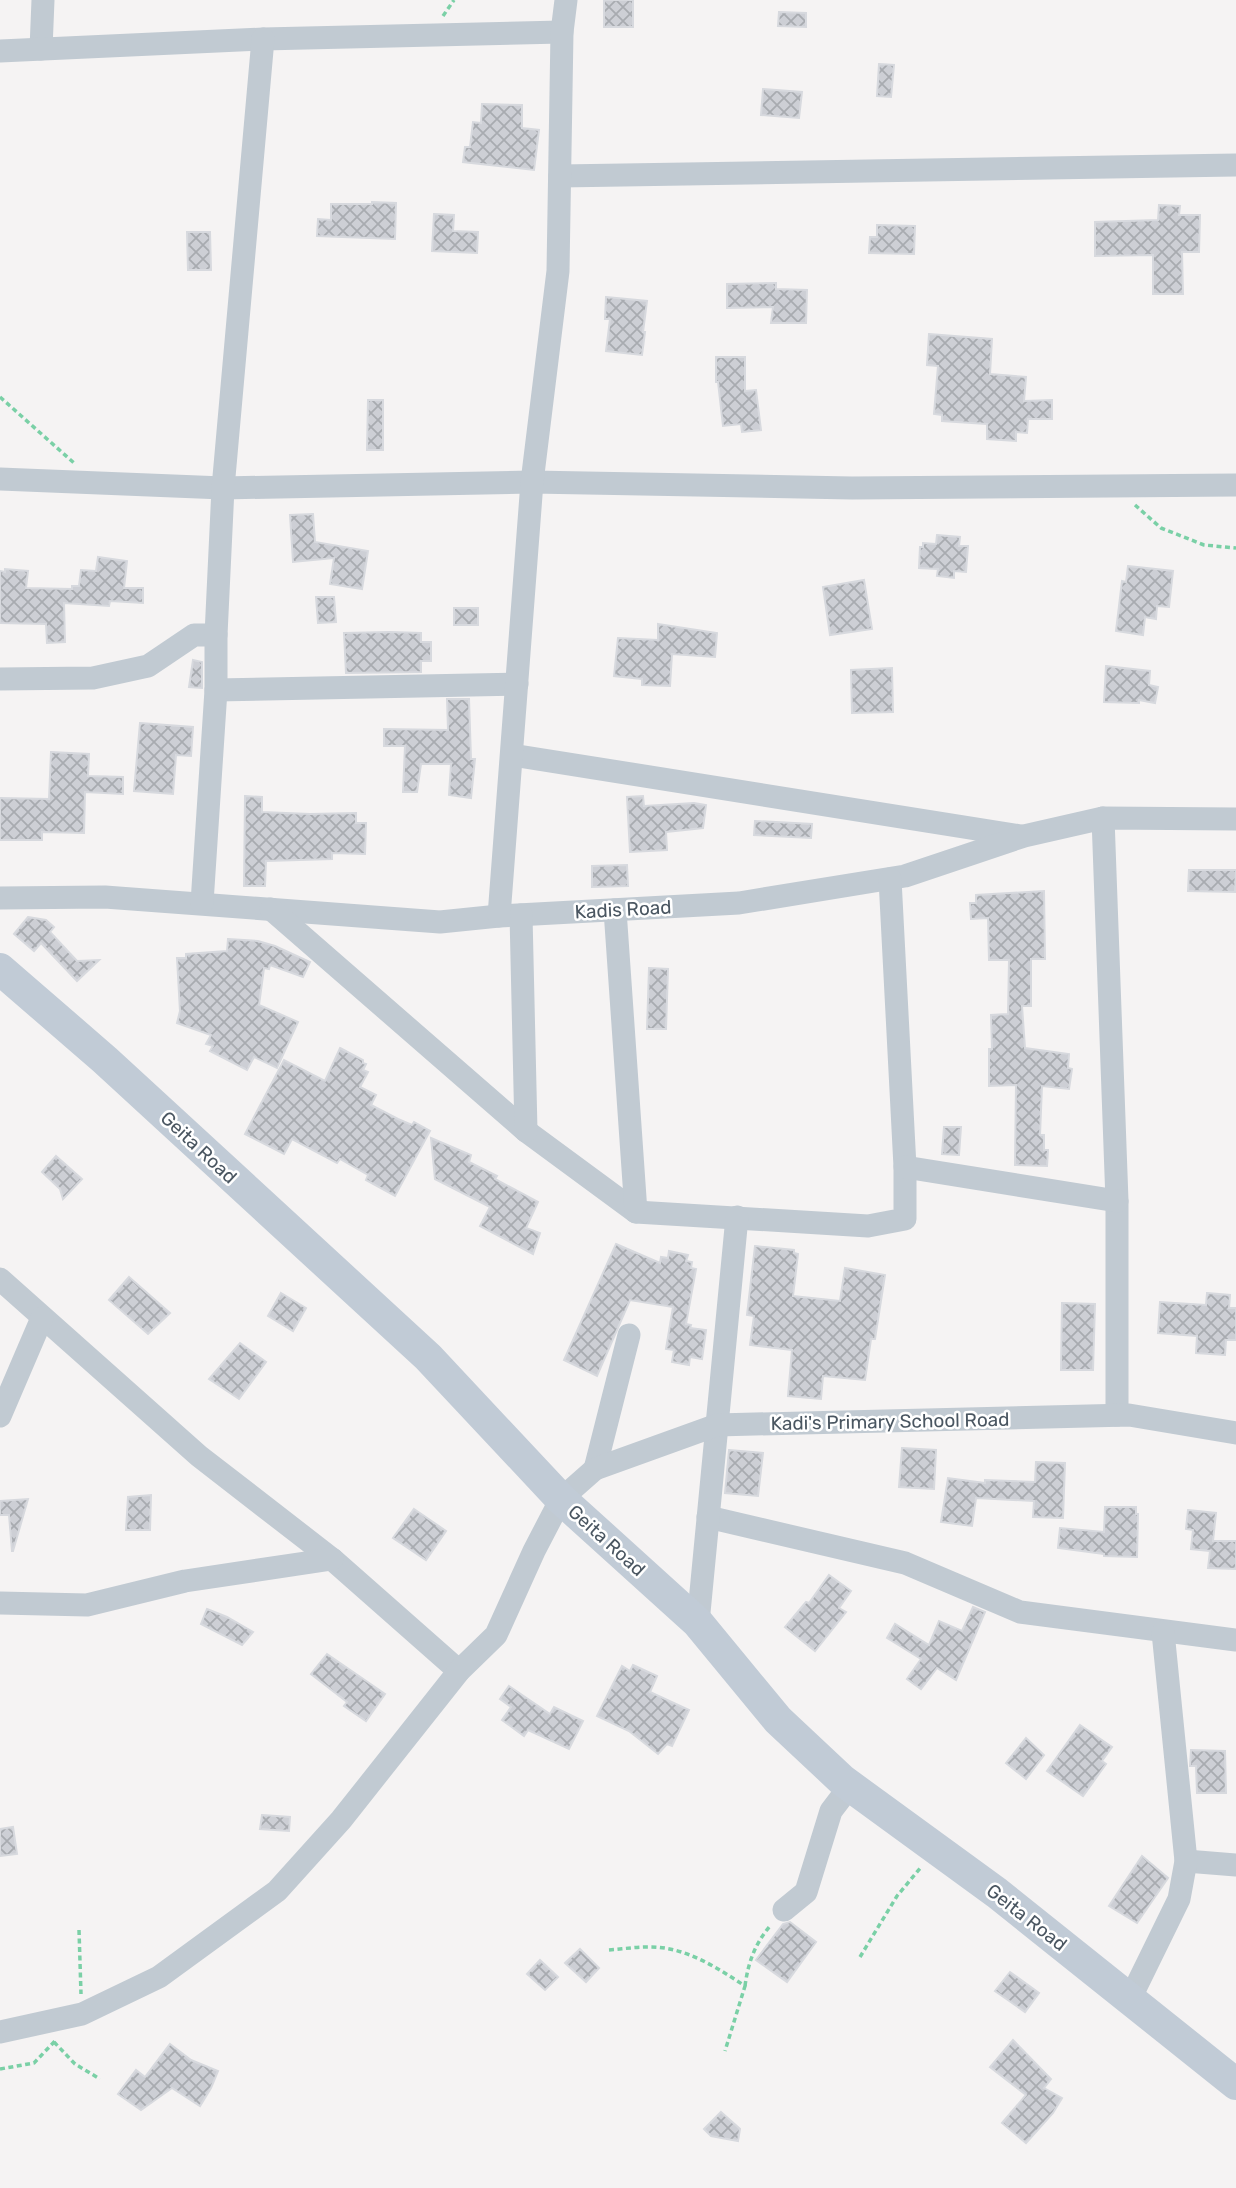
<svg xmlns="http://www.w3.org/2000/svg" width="1236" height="2188" viewBox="0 0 1236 2188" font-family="Rubik,sans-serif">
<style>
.building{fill:url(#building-cross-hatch);stroke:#d7d9de;stroke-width:2}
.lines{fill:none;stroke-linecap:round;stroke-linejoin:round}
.path{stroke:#7ad0a6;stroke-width:3.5;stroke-dasharray:5 3.5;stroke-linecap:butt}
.minor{stroke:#c1cad2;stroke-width:23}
.secondary{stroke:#c1cbd6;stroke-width:32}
.labels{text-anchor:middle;stroke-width:5;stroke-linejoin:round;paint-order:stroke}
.street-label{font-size:19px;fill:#4a5661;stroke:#fff}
</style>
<defs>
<pattern id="building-cross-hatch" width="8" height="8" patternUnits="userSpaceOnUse" patternTransform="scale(1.75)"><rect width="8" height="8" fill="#cdcfd5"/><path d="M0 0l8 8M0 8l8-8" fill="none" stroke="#a8abb0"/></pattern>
</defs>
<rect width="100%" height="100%" fill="#f5f3f3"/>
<g class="building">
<rect x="604" y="0" width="29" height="27"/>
<polygon points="779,12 806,13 806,27 778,26"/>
<polygon points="879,64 894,65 891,97 877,96"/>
<polygon points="763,89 802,92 799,118 761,115"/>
<polygon points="482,104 522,105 522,128 539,130 534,170 463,162 465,147 470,147 473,122 481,123"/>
<polygon points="372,202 396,203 395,239 317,236 318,219 331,220 331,204 372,204"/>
<polygon points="1159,205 1180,206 1179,215 1200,215 1199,252 1182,252 1183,294 1153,294 1153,255 1095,256 1095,222 1158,220"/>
<polygon points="434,214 454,215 453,231 478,232 477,253 432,251"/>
<polygon points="877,225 915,226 914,254 869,253 870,237 877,237"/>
<polygon points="187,232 210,232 211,270 188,270"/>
<polygon points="776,283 776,289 807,290 806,323 771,323 773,307 727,308 727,284"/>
<polygon points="606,297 647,301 643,332 645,332 642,355 606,351 610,319 605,319"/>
<polygon points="929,334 992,339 990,374 1026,377 1024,401 1052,400 1052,419 1028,419 1027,433 1016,432 1016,441 987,439 987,424 942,421 942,415 934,414 938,366 927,365"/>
<polygon points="716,357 745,357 745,391 756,390 761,430 742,432 741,424 723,426 718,382 716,382"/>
<polygon points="368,400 383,400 383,450 367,450"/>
<polygon points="313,514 315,542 368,551 362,589 330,584 334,558 293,562 290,515"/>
<polygon points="937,535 960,537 959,546 968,546 966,572 954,571 954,578 937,576 938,569 919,568 920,547 923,547 923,543 936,544"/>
<polygon points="98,557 127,561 124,588 143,588 143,603 110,601 109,606 64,603 65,642 47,643 46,624 0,623 0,571 5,572 5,569 28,571 26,588 72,589 72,586 79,586 81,570 96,571"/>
<polygon points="1128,566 1173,571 1169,607 1157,606 1156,619 1145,617 1143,635 1116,631 1122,581 1126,582"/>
<polygon points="864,580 872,629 830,635 823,587"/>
<polygon points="316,597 334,597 336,622 318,623"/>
<rect x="454" y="608" width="24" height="17"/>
<polygon points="658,624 717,633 715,657 672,654 670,686 642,685 642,679 614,676 618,638 658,640"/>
<polygon points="390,632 421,633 421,642 431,642 431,661 421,661 421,672 346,673 344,633"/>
<polygon points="193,660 202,662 202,688 189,687"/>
<polygon points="1106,666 1150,671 1149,685 1158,687 1155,703 1139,700 1139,703 1104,702"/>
<polygon points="892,668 893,712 852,713 851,670"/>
<polygon points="447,699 469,699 471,759 475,759 471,798 449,795 451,764 421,764 417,792 403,792 405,746 384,746 384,729 448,730"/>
<polygon points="140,723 193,727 191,756 176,755 173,794 134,791"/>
<polygon points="51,752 89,754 88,776 123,777 123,794 85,792 84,833 42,832 42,840 0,840 0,798 49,799"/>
<polygon points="245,796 262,797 262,812 310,814 356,813 356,823 366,823 365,854 332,853 332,859 266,861 265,886 244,886"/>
<polygon points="643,796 644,806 694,803 706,805 703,828 666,832 667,850 630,852 627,797"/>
<polygon points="755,821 812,824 811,838 754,835"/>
<polygon points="627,865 628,886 592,887 592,866"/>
<polygon points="1189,870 1236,870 1235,892 1188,891"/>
<polygon points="1044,891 1045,959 1031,959 1031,1006 1022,1006 1025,1048 1069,1054 1068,1068 1072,1069 1069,1089 1042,1086 1040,1135 1044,1135 1044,1150 1048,1150 1047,1166 1015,1165 1016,1085 989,1086 989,1049 992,1049 991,1015 1008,1014 1009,960 989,960 988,918 971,919 970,903 976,903 976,895"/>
<polygon points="28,917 46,920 54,927 50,932 77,961 99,960 77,981 41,943 34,951 14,934"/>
<polygon points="228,939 258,941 275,946 310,962 303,977 270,965 269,969 264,968 259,1005 298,1022 277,1068 254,1057 247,1070 210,1051 213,1046 206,1044 211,1035 177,1023 180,1011 177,958 186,958 186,954 227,951"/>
<polygon points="649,968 668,969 666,1029 647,1029"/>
<polygon points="340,1048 363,1060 363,1063 366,1064 363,1070 368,1072 360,1087 376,1095 371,1105 398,1119 412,1125 414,1122 430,1131 395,1196 366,1180 368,1175 340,1159 337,1163 292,1139 284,1154 245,1134 284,1060 325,1081"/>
<polygon points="944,1127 961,1127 959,1155 942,1154"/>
<polygon points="431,1138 471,1155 469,1162 497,1176 495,1179 538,1202 526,1228 540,1233 533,1254 480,1226 490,1207 435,1179"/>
<polygon points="56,1156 82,1179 63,1199 60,1189 42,1172"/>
<polygon points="616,1244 660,1263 661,1257 668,1258 669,1251 688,1255 686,1261 692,1262 691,1268 696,1269 686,1324 691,1325 690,1328 706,1330 702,1359 690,1357 689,1365 672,1362 674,1350 666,1349 673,1307 630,1300 597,1376 564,1360"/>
<polygon points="755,1246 794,1250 794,1253 798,1254 793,1296 840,1301 845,1268 885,1275 875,1339 871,1339 865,1380 823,1376 821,1399 788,1396 792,1350 750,1345 754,1316 747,1315"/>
<polygon points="129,1277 170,1313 148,1334 109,1300"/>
<polygon points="281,1293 306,1308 293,1331 268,1316"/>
<polygon points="1207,1293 1230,1295 1229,1308 1236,1308 1236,1340 1226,1340 1225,1355 1196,1353 1197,1336 1158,1333 1160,1302 1206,1305"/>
<polygon points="1062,1303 1095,1304 1093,1370 1061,1370"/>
<polygon points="240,1343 266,1362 239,1399 209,1379"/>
<polygon points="902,1448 936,1450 934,1489 899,1487"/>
<polygon points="729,1450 763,1453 758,1496 725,1493"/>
<polygon points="1036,1462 1065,1463 1063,1518 1033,1517 1034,1501 976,1498 972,1526 941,1522 948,1478 985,1483 985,1480 1035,1482"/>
<polygon points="151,1495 150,1530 126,1530 128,1497"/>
<polygon points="28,1499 13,1551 12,1551 9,1515 0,1515 0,1501"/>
<polygon points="1105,1507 1136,1507 1136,1514 1138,1514 1137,1557 1104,1556 1104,1554 1058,1548 1060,1528 1104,1532"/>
<polygon points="414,1509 446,1531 426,1560 393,1538"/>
<polygon points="1188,1510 1216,1513 1213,1541 1236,1541 1236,1569 1208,1568 1210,1551 1191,1549 1193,1530 1186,1529"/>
<polygon points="829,1575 851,1591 839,1608 846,1612 815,1651 785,1627 806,1602 809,1603"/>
<polygon points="973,1607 985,1612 956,1680 937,1668 921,1689 907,1679 921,1659 887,1638 895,1624 929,1645 939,1621 962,1631"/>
<polygon points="207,1609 227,1617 253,1632 242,1645 201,1624"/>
<polygon points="327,1654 385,1694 366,1721 344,1706 347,1702 311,1674"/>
<polygon points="633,1665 657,1676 650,1692 689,1710 672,1746 667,1744 658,1754 629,1731 597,1716 622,1666 630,1671"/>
<polygon points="509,1686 550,1714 554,1707 583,1721 569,1749 528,1730 524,1736 502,1720 511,1707 500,1699"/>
<polygon points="1080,1725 1112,1747 1102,1761 1106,1764 1083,1796 1047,1771"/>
<polygon points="1026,1738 1044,1755 1026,1779 1006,1763"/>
<polygon points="1191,1750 1225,1751 1226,1793 1197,1793 1196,1766 1190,1766"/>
<polygon points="262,1815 290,1817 289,1831 260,1829"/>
<polygon points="13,1827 17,1854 0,1856 0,1829"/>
<polygon points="1142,1856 1168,1878 1137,1923 1109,1906"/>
<polygon points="790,1922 816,1942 787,1982 756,1960 783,1924"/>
<polygon points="580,1949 599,1968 586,1982 565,1963"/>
<polygon points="540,1960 558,1977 545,1990 527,1974"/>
<polygon points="1010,1972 1039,1993 1025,2012 995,1991"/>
<polygon points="1013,2040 1051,2079 1044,2088 1062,2098 1053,2113 1026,2143 1002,2123 1026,2095 990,2067"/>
<polygon points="170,2044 191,2060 218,2071 211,2088 200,2106 172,2088 141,2110 118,2094 136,2070 145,2077"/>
<polygon points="721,2112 740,2129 738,2141 711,2136 704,2129"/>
</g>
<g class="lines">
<g class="path">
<polyline points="443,16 454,0"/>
<polyline points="0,397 74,463"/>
<polyline points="1135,505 1161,528 1204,545 1236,548"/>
<polyline points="79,1930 81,1994"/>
<path d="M609 1950C622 1949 635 1947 648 1947 684 1946 716 1967 745 1986L725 2051"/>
<polyline points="860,1957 897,1896 922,1866"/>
<path d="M745 1986C748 1963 755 1943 771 1925"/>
<polyline points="54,2042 75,2064 100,2079"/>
<polyline points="0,2069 34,2063 55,2041"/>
</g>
<g class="minor">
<polyline points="41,49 43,0"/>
<polyline points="0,51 263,39 562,32"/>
<polyline points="560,176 1236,165"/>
<polyline points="0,479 223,488 532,482 852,488 1236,485"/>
<polyline points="0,679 93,678 148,666 194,635 216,635"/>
<polyline points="216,690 517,684"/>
<polyline points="512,755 1021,836"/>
<polyline points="1103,818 1117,1201 1117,1415"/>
<polyline points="0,898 105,897 440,922 499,916 739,903 905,876 1024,836 1103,818 1236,819"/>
<polyline points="202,903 216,690 216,635 223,488 263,39"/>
<polyline points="271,909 526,1131 636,1212 868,1226 905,1219 905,1167 890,879"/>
<polyline points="615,910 636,1212"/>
<polyline points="521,915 526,1131"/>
<polyline points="499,916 532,482 558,271 562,32 566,0"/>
<polyline points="905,1167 1117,1201"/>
<polyline points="0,1279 199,1456 332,1559 459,1671"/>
<polyline points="0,1416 42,1318"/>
<polyline points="595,1469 629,1335"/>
<polyline points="708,1517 905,1563 1020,1612 1236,1640"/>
<polyline points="0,1603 87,1605 185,1581 332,1559"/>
<polyline points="698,1623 737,1217"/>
<polyline points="1186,1861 1236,1865"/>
<polyline points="784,1910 806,1892 831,1811 850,1786"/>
<polyline points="1130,1999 1179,1899 1186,1861 1163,1632"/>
<polyline points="0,2032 82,2014 159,1977 277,1891 341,1820 459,1671 496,1635 534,1551 561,1499 595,1469 717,1425 1129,1415 1236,1433"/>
</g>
<polyline class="secondary" points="0,969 105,1060 428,1357 561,1499 698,1623 778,1720 842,1780 997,1893 1236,2084"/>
</g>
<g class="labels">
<g class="street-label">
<text transform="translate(623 909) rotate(-3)" y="7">Kadis Road</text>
<text transform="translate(199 1147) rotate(43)" y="7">Geita Road</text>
<text transform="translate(890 1421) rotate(-1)" y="7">Kadi's Primary School Road</text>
<text transform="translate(607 1540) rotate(42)" y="7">Geita Road</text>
<text transform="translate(1027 1917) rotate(38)" y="7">Geita Road</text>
</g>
</g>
</svg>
